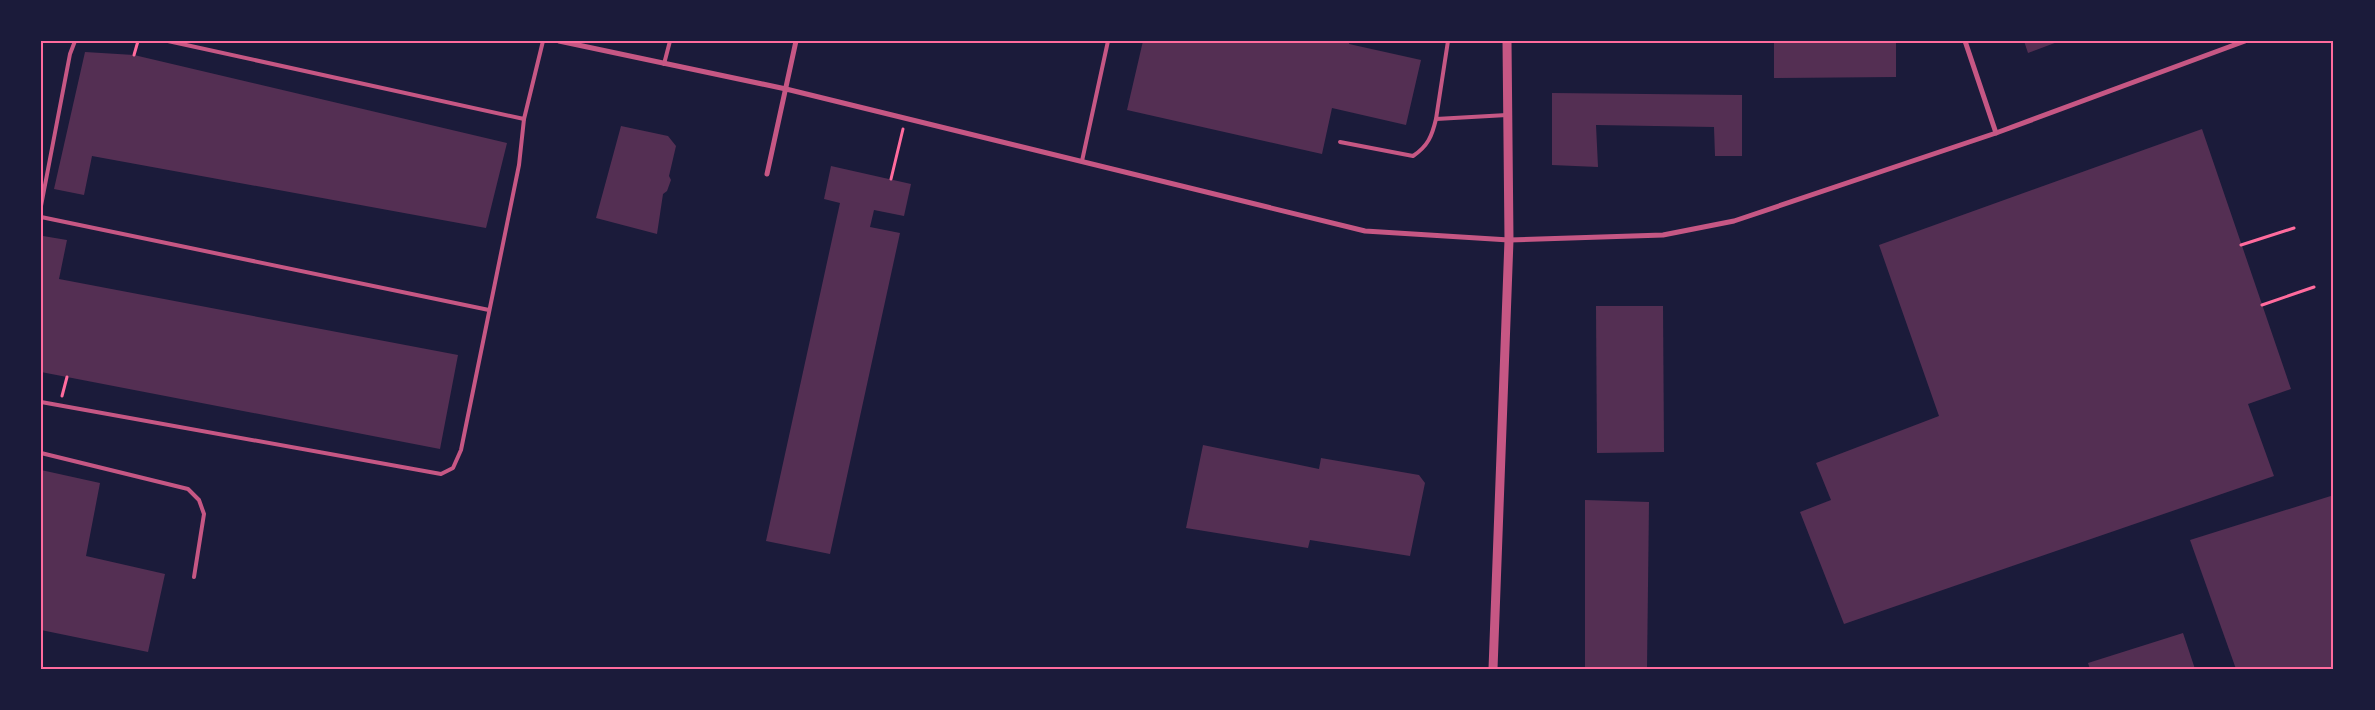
<svg xmlns="http://www.w3.org/2000/svg" width="2375" height="710" viewBox="0 0 2375 710" font-family="Raleway,sans-serif">
<style>
.building{fill:#542f53}
.lines{fill:none;stroke-linecap:round;stroke-linejoin:round}
.path{stroke:#ff6b9d;stroke-width:3}
.service{stroke:#c65784;stroke-width:4}
.minor{stroke:#c65784;stroke-width:5}
.tertiary{stroke:#c65784;stroke-width:9}
.neatline{fill:none;stroke:#ff6b9d;stroke-width:2}
</style>
<rect width="100%" height="100%" fill="#1b1b3a"/>
<g class="building">
<polygon points="1143,41 1349,41 1349,44 1421,60 1406,125 1332,108 1322,154 1127,110"/>
<polygon points="1774,41 1896,41 1896,77 1774,78"/>
<polygon points="2024,41 2060,41 2028,53"/>
<polygon points="85,52 134,55 507,143 486,228 92,156 84,195 54,189"/>
<polygon points="1552,93 1742,95 1742,156 1715,156 1714,127 1596,125 1598,167 1552,165"/>
<polygon points="621,126 668,136 676,146 669,176 671,180 667,191 663,194 657,234 596,218"/>
<polygon points="2202,129 2291,389 2248,404 2274,476 1844,624 1800,512 1831,500 1816,463 1939,416 1879,245"/>
<polygon points="831,166 911,184 904,216 874,210 870,227 900,233 830,554 766,541 840,203 824,199"/>
<polygon points="43,236 67,240 59,279 458,355 440,449 41,372"/>
<polygon points="1596,306 1663,306 1664,452 1597,453"/>
<polygon points="1203,445 1319,469 1321,458 1419,475 1425,483 1410,556 1310,540 1308,548 1186,528"/>
<polygon points="41,470 100,483 86,556 165,574 148,652 41,630"/>
<polygon points="2334,495 2334,669 2236,669 2190,540"/>
<polygon points="1585,500 1649,502 1647,669 1585,669"/>
<polygon points="2183,633 2195,669 2090,669 2088,663"/>
</g>
<g class="lines">
<g class="path">
<polyline points="134,55 138,41"/>
<polyline points="891,179 903,129"/>
<polyline points="2241,245 2294,228"/>
<polyline points="2262,305 2314,287"/>
<polyline points="62,396 67,377"/>
</g>
<g class="service">
<polyline points="168,41 524,119 543,41"/>
<polyline points="1448,41 1436,119 1507,115"/>
<polyline points="664,64 670,41"/>
<path d="M1340 142 1413 156C1428 146 1432 136 1436 119"/>
<polyline points="1082,161 1108,41"/>
<polyline points="41,206 70,54 75,41"/>
<polyline points="41,217 489,310"/>
<polyline points="41,402 441,474 453,468 461,450 519,165 524,119"/>
<polyline points="41,453 188,489 199,500 204,514 194,577"/>
</g>
<g class="minor">
<polyline points="559,41 786,89 1365,231 1509,240 1663,235 1734,221 1996,133 2245,41"/>
<polyline points="1965,41 1996,133"/>
<polyline points="767,174 796,41"/>
</g>
<polyline class="tertiary" points="1493,669 1509,240 1507,41"/>
</g>
<rect width="2375" height="710" fill="none" stroke="#1b1b3a" stroke-width="85"/>
<rect x="42" y="42" width="2290" height="626" class="neatline"/>
</svg>
